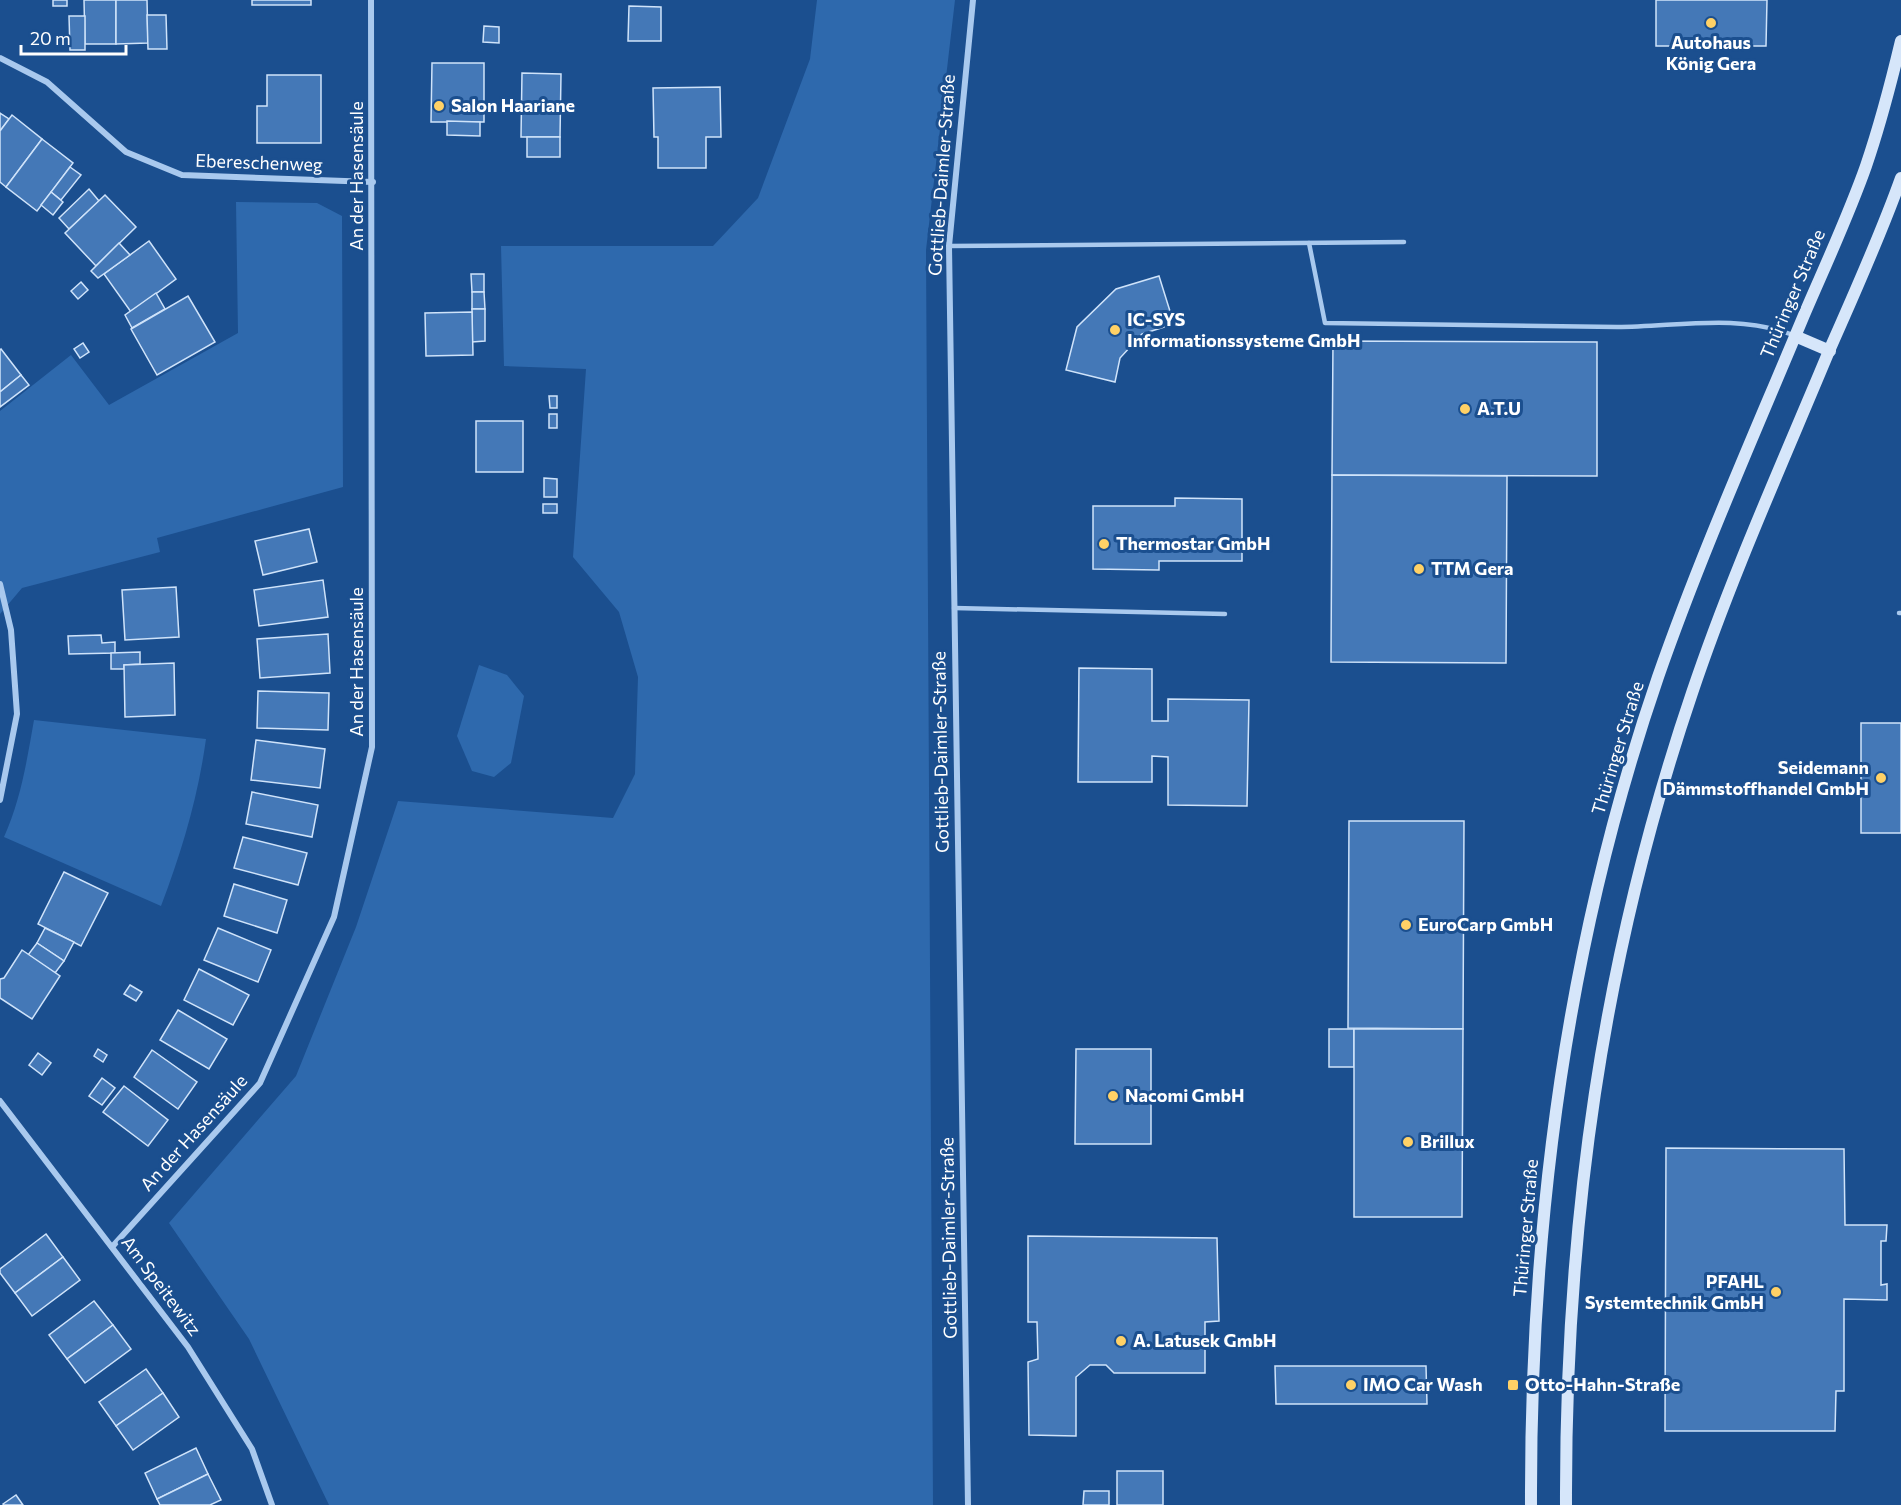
<svg xmlns="http://www.w3.org/2000/svg" width="1901" height="1505" viewBox="0 0 1901 1505" font-family="Commissioner,sans-serif">
<style>
.green{fill:#2e69ad}
.building{fill:#4478b7;stroke:#cfe3fa;stroke-width:1.5}
.lines{fill:none;stroke-linecap:round;stroke-linejoin:round}
.lane{stroke:#a9c9ee;stroke-width:4.5}
.street{stroke:#a9c9ee;stroke-width:6}
.secondary{stroke:#d6e6fa;stroke-width:12}
.poi-dot{fill:#ffd166;stroke:#1b4f8f;stroke-width:2}
.labels{text-anchor:middle;stroke-width:6;stroke-linejoin:round;paint-order:stroke}
.poi-label{font-size:18px;font-weight:bold;fill:#fff;stroke:#1b4f8f;text-anchor:start}
.street-label{font-size:18px;fill:#fff;stroke:#1b4f8f}
</style>
<rect width="100%" height="100%" fill="#1b4f8f"/>
<g class="green">
<polygon points="817,0 955,0 926,250 933,1505 329,1505 249,1339 169,1223 296,1076 356,927 398,801 613,818 635,774 638,677 619,612 573,557 586,369 504,366 501,246 713,246 758,198 810,59"/>
<polygon points="236,202 317,203 342,216 343,487 157,538 160,552 22,588 0,614 0,411 71,355 109,405 238,333"/>
<polygon points="479,665 507,675 524,696 511,763 494,777 472,771 457,736"/>
<path d="M34 720 206 739C198 797 182 851 161 906L4 837C21 799 27 760 34 720Z"/>
</g>
<g class="building">
<rect x="53" y="0" width="14" height="6"/>
<polygon points="84,0 116,0 116,44 85,44"/>
<polygon points="116,0 147,0 148,43 116,44"/>
<rect x="252" y="0" width="59" height="5"/>
<polygon points="1656,0 1767,0 1766,46 1656,46"/>
<polygon points="629,6 661,7 661,41 628,41"/>
<polygon points="147,15 166,15 167,49 148,49"/>
<polygon points="69,16 85,16 85,50 70,50"/>
<polygon points="484,26 499,27 499,43 483,42"/>
<polygon points="432,63 484,63 484,122 431,122"/>
<polygon points="522,73 561,74 560,137 521,137"/>
<polygon points="267,75 321,75 321,143 257,143 257,106 267,106"/>
<polygon points="720,87 721,137 706,137 706,168 658,168 658,137 654,137 653,88"/>
<polygon points="0,113 9,119 0,131"/>
<polygon points="12,115 42,139 6,187 0,182 0,131"/>
<polygon points="447,121 480,122 480,136 447,135"/>
<rect x="527" y="137" width="33" height="20"/>
<polygon points="42,139 73,163 37,211 6,187"/>
<polygon points="70,167 81,175 61,200 51,192"/>
<polygon points="89,189 99,201 69,229 59,218"/>
<polygon points="51,192 63,202 53,215 41,205"/>
<polygon points="105,195 136,227 96,266 65,233"/>
<polygon points="149,241 176,279 131,312 104,274"/>
<polygon points="119,243 130,255 98,278 91,271"/>
<polygon points="471,274 484,274 484,292 472,292"/>
<polygon points="1159,276 1174,324 1142,334 1120,358 1115,382 1066,370 1077,327 1116,289"/>
<polygon points="81,282 88,290 78,299 71,291"/>
<polygon points="472,292 484,292 485,309 472,309"/>
<polygon points="156,293 165,309 132,328 125,315"/>
<polygon points="188,296 215,342 157,375 131,329"/>
<polygon points="472,309 485,309 485,341 472,342"/>
<polygon points="472,312 473,355 426,356 425,313"/>
<polygon points="1333,341 1597,342 1597,476 1332,475"/>
<polygon points="83,343 89,352 80,358 74,349"/>
<polygon points="1,349 21,375 0,392 0,350"/>
<polygon points="21,375 29,385 0,407 0,392"/>
<polygon points="549,396 557,396 557,408 550,408"/>
<rect x="549" y="414" width="8" height="14"/>
<rect x="476" y="421" width="47" height="51"/>
<polygon points="1332,475 1507,476 1506,663 1331,662"/>
<polygon points="544,478 557,479 557,497 544,497"/>
<polygon points="1175,498 1242,499 1242,561 1159,561 1159,570 1093,569 1093,506 1175,506"/>
<rect x="543" y="504" width="14" height="9"/>
<polygon points="309,529 317,562 263,575 255,541"/>
<polygon points="323,580 328,617 259,626 254,590"/>
<polygon points="176,587 179,637 125,640 122,590"/>
<polygon points="328,634 330,673 260,678 257,639"/>
<polygon points="101,635 102,643 115,642 115,653 69,654 68,636"/>
<polygon points="140,652 140,664 124,665 124,669 111,669 111,653"/>
<polygon points="174,663 175,715 125,717 124,665"/>
<polygon points="1079,668 1152,669 1152,721 1168,721 1168,699 1249,700 1247,806 1168,805 1168,757 1152,756 1152,782 1078,782"/>
<polygon points="258,691 329,693 328,730 257,728"/>
<rect x="1861" y="723" width="40" height="110"/>
<polygon points="256,740 325,749 320,788 251,780"/>
<polygon points="252,792 318,805 312,837 246,824"/>
<polygon points="1349,821 1464,821 1463,1029 1348,1028"/>
<polygon points="243,837 307,853 298,885 234,868"/>
<polygon points="64,872 108,893 81,946 38,924"/>
<polygon points="234,884 287,900 277,933 224,916"/>
<polygon points="45,928 74,942 64,961 37,943"/>
<polygon points="218,928 271,950 258,982 204,960"/>
<polygon points="37,943 64,961 55,973 28,955"/>
<polygon points="22,950 60,976 32,1019 0,998 0,979 4,978"/>
<polygon points="199,969 249,995 233,1025 184,1000"/>
<polygon points="130,985 142,992 136,1001 124,994"/>
<polygon points="178,1010 227,1039 209,1069 160,1040"/>
<rect x="1329" y="1029" width="25" height="38"/>
<polygon points="1354,1029 1463,1029 1462,1217 1354,1217"/>
<polygon points="98,1049 107,1055 103,1062 94,1056"/>
<polygon points="1076,1049 1151,1049 1151,1144 1075,1144"/>
<polygon points="152,1050 197,1082 178,1109 134,1077"/>
<polygon points="38,1053 51,1063 42,1075 29,1065"/>
<polygon points="102,1078 115,1088 102,1105 89,1096"/>
<polygon points="124,1086 168,1120 148,1146 103,1112"/>
<polygon points="1666,1148 1844,1149 1845,1225 1887,1225 1886,1241 1881,1241 1881,1285 1887,1284 1887,1300 1844,1299 1844,1391 1836,1391 1835,1431 1665,1431"/>
<polygon points="46,1234 63,1257 15,1293 0,1273 0,1269"/>
<polygon points="1028,1236 1217,1238 1219,1321 1205,1322 1205,1373 1114,1373 1106,1365 1090,1365 1076,1377 1076,1436 1029,1435 1028,1362 1038,1359 1037,1322 1028,1322"/>
<polygon points="63,1257 80,1280 32,1316 15,1293"/>
<polygon points="94,1301 113,1325 67,1359 49,1335"/>
<polygon points="113,1325 131,1349 85,1383 67,1359"/>
<polygon points="1275,1366 1426,1366 1427,1404 1276,1404"/>
<polygon points="146,1369 163,1393 116,1426 99,1402"/>
<polygon points="163,1393 179,1417 133,1450 116,1426"/>
<polygon points="196,1448 208,1474 157,1499 145,1473"/>
<rect x="1117" y="1471" width="46" height="34"/>
<polygon points="208,1474 221,1500 210,1505 160,1505 157,1499"/>
<polygon points="1084,1491 1109,1491 1109,1505 1083,1505"/>
<polygon points="16,1495 23,1505 4,1505 3,1504"/>
</g>
<g class="lines">
<g class="lane">
<path d="M1309 243 1325 323C1422 324 1520 326 1617 327 1676 327 1736 313 1793 335"/>
<polyline points="949,246 1404,242"/>
<polyline points="954,608 1225,614"/>
<polyline points="1899,613 1901,613"/>
</g>
<g class="street">
<polyline points="0,58 47,82 126,152 182,175 373,182"/>
<polyline points="0,584 11,630 17,714 0,800"/>
<polyline points="0,1101 188,1347 252,1449 272,1505"/>
<polyline points="112,1247 260,1083 334,917 372,747 371,0"/>
<polyline points="968,1505 949,246 973,0"/>
</g>
<g class="secondary">
<polyline points="1795,336 1830,351"/>
<path d="M1531 1505C1530 1223 1566 944 1658 677 1701 554 1754 435 1804 315 1825 266 1848 217 1866 166 1880 125 1891 83 1901 41"/>
<path d="M1566 1505C1565 1226 1602 958 1692 693 1731 577 1782 464 1829 351 1854 294 1880 237 1901 178"/>
</g>
</g>
<g class="poi-dot">
<circle cx="1711" cy="23" r="6"/>
<circle cx="439" cy="106" r="6"/>
<circle cx="1115" cy="330" r="6"/>
<circle cx="1465" cy="409" r="6"/>
<circle cx="1104" cy="544" r="6"/>
<circle cx="1419" cy="569" r="6"/>
<circle cx="1881" cy="778" r="6"/>
<circle cx="1406" cy="925" r="6"/>
<circle cx="1113" cy="1096" r="6"/>
<circle cx="1408" cy="1142" r="6"/>
<circle cx="1776" cy="1292" r="6"/>
<circle cx="1121" cy="1341" r="6"/>
<circle cx="1351" cy="1385" r="6"/>
<rect x="1507" y="1379" width="12" height="12" rx="3"/>
</g>
<g class="labels">
<g class="poi-label">
<text x="1711" y="49" text-anchor="middle">Autohaus<tspan x="1711" dy="21">König Gera</tspan></text>
<text x="451" y="112">Salon Haariane</text>
<text x="1127" y="326">IC-SYS<tspan x="1127" dy="21">Informationssysteme GmbH</tspan></text>
<text x="1477" y="415">A.T.U</text>
<text x="1116" y="550">Thermostar GmbH</text>
<text x="1431" y="575">TTM Gera</text>
<text x="1869" y="774" text-anchor="end">Seidemann<tspan x="1869" dy="21">Dämmstoffhandel GmbH</tspan></text>
<text x="1418" y="931">EuroCarp GmbH</text>
<text x="1125" y="1102">Nacomi GmbH</text>
<text x="1420" y="1148">Brillux</text>
<text x="1764" y="1288" text-anchor="end">PFAHL<tspan x="1764" dy="21">Systemtechnik GmbH</tspan></text>
<text x="1133" y="1347">A. Latusek GmbH</text>
<text x="1363" y="1391">IMO Car Wash</text>
<text x="1525" y="1391">Otto-Hahn-Straße</text>
</g>
<g class="street-label">
<text transform="translate(259 163) rotate(2)" y="6">Ebereschenweg</text>
<text transform="translate(942 175) rotate(-86)" y="6">Gottlieb-Daimler-Straße</text>
<text transform="translate(357 176) rotate(-90)" y="6">An der Hasensäule</text>
<text transform="translate(1793 294) rotate(-67)" y="6">Thüringer Straße</text>
<text transform="translate(357 662) rotate(-90)" y="6">An der Hasensäule</text>
<text transform="translate(1618 748) rotate(-73)" y="6">Thüringer Straße</text>
<text transform="translate(941 752) rotate(-91)" y="6">Gottlieb-Daimler-Straße</text>
<text transform="translate(194 1133) rotate(-48)" y="6">An der Hasensäule</text>
<text transform="translate(1526 1228) rotate(-85)" y="6">Thüringer Straße</text>
<text transform="translate(949 1238) rotate(-91)" y="6">Gottlieb-Daimler-Straße</text>
<text transform="translate(161 1286) rotate(53)" y="6">Am Speitewitz</text>
</g>
</g>
<path d="M21 45v9h105v-9" fill="none" stroke="#ffffff" stroke-width="3"/>
<text x="30" y="45" font-size="18" fill="#ffffff" stroke="#1b4f8f" stroke-width="4.5" paint-order="stroke">20 m</text>
</svg>
